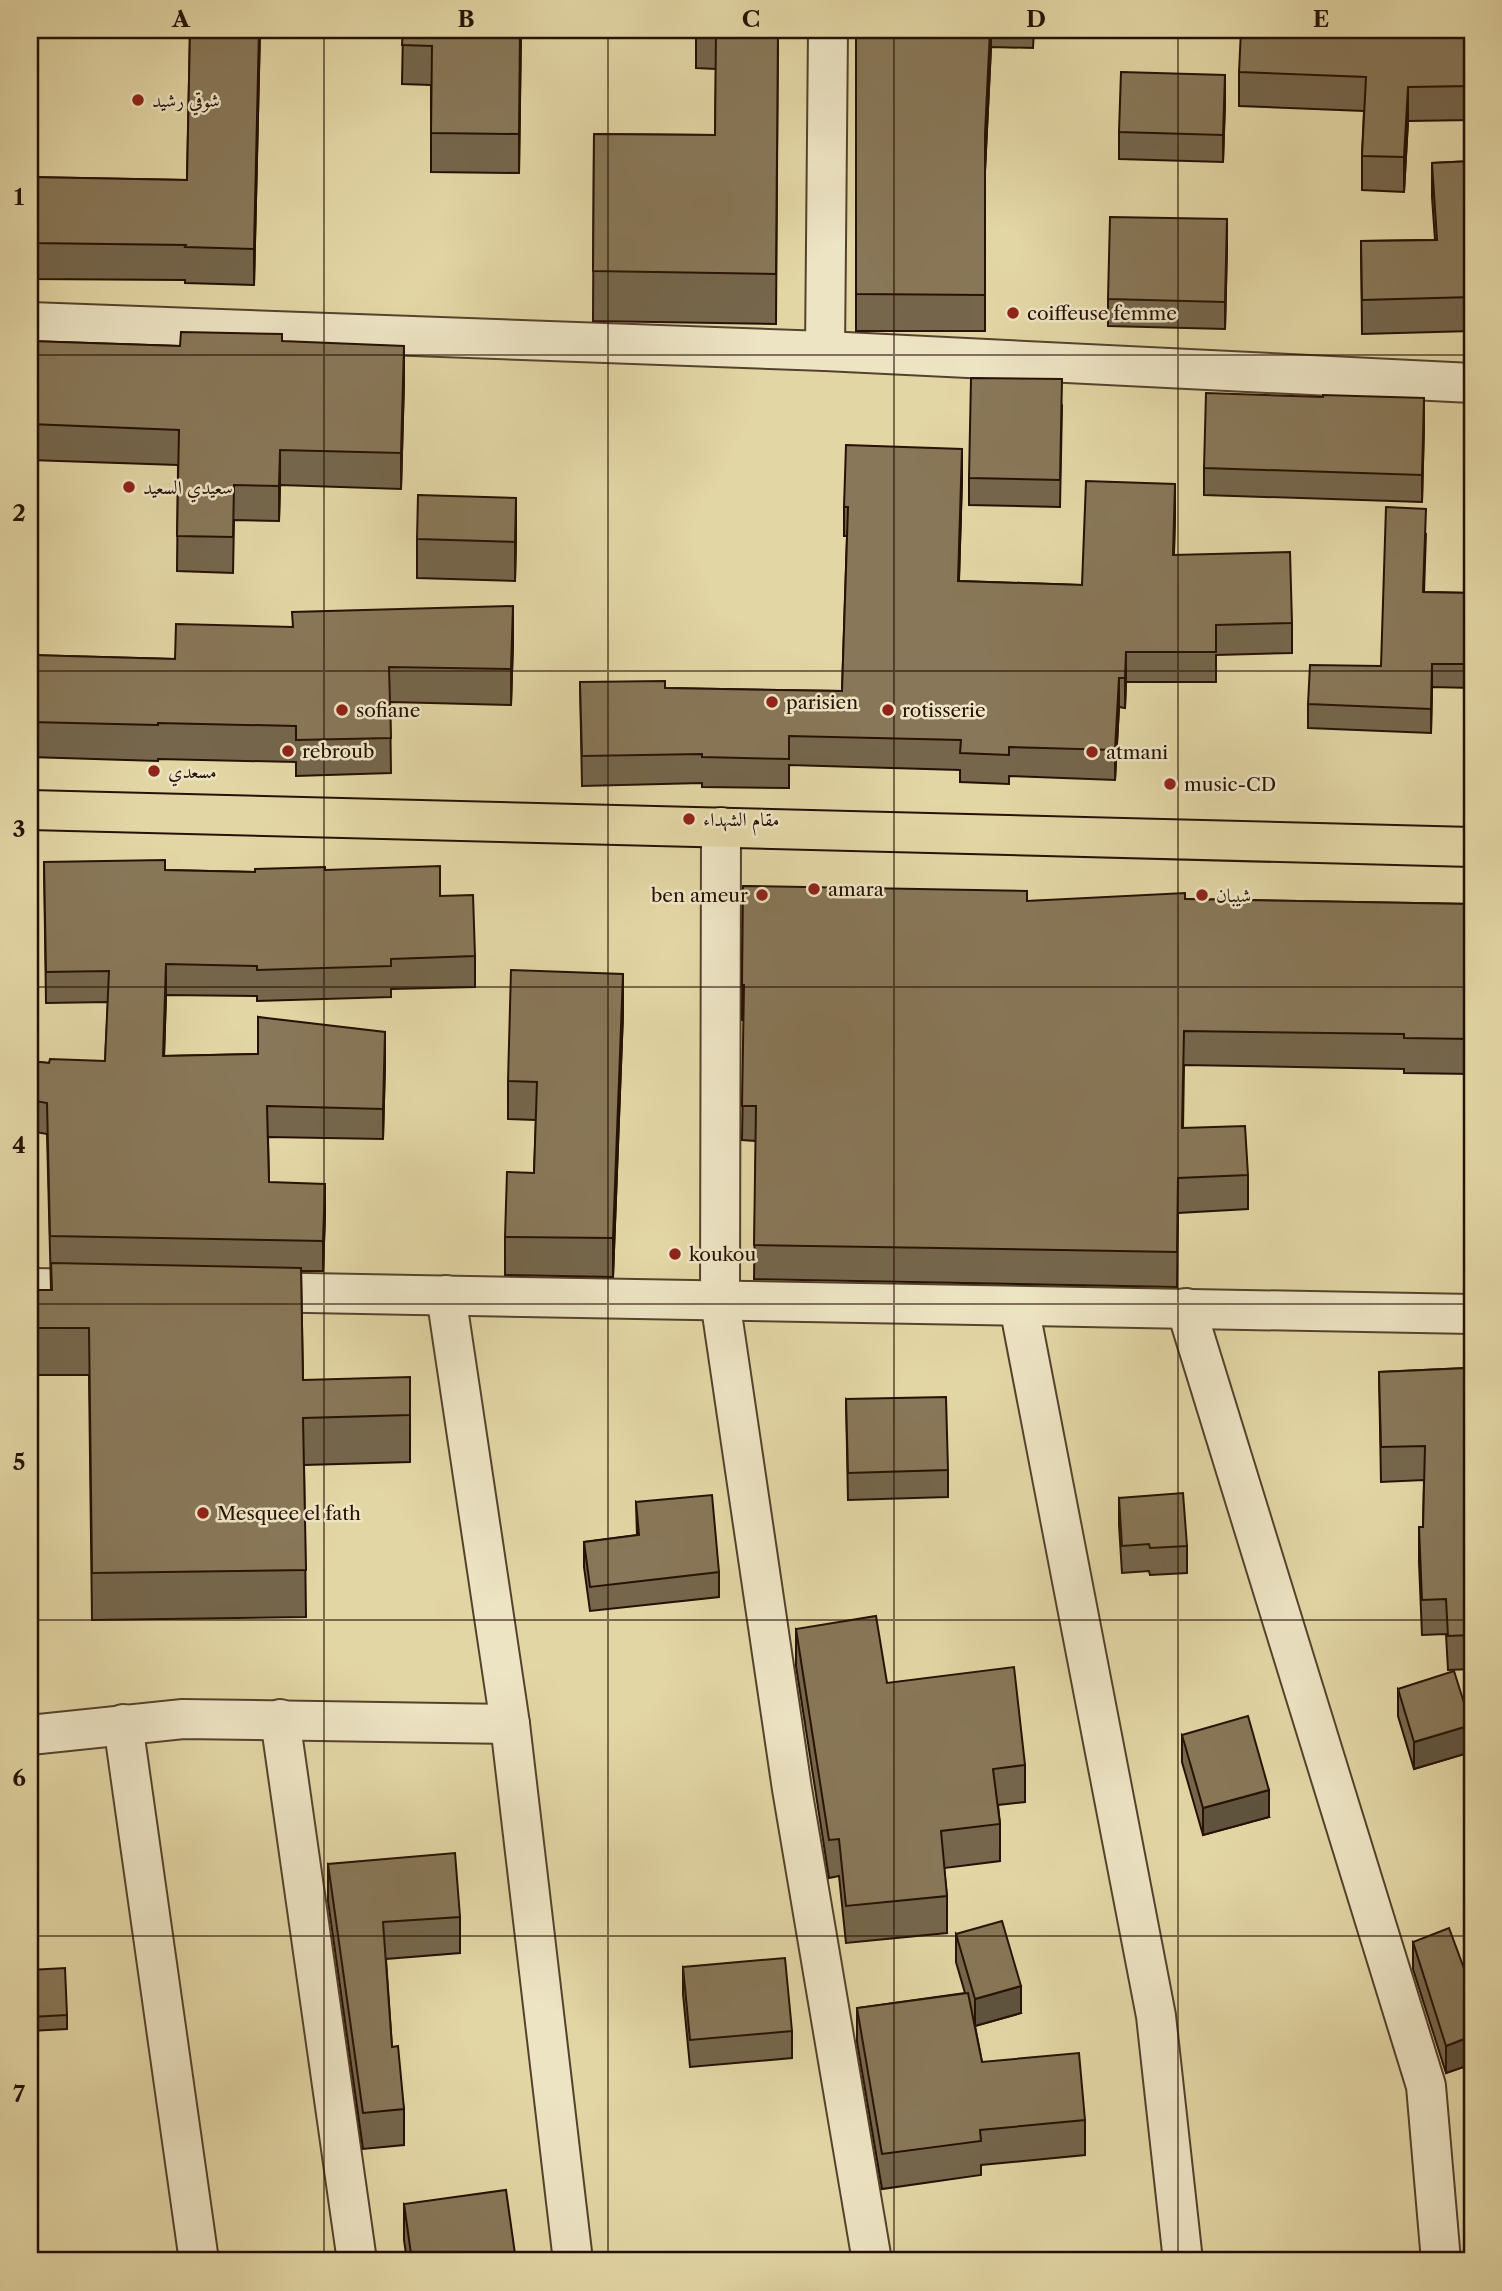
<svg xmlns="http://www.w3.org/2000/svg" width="1502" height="2291" viewBox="0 0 1502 2291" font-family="'Libre Caslon Text',Amiri,serif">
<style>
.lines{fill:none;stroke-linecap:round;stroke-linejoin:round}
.minor-casing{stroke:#55422c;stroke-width:42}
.primary-casing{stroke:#261104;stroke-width:42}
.minor{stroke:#ede4c4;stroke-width:38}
.primary{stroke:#e3d6a5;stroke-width:38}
.wall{fill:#75664c;stroke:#261104;stroke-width:2}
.shaded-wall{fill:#5f533e;stroke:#261104;stroke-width:2}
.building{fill:#887758;stroke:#261104;stroke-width:2}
.grid{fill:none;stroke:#261104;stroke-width:2;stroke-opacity:0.55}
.poi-dot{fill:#8f2418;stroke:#ede4c4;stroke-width:2.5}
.labels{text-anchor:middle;stroke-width:5;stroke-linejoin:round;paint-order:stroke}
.poi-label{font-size:19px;fill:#261104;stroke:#ede4c4;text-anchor:start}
.neatline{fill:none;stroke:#261104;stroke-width:2.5}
.grid-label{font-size:23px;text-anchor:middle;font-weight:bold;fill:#261104}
</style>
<rect width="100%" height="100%" fill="#e3d6a5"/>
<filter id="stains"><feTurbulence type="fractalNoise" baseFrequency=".00286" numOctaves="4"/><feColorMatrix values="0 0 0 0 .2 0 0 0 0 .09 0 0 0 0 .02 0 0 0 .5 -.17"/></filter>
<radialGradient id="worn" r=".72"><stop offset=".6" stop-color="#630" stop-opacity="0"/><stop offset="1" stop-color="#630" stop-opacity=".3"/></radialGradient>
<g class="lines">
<defs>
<g id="minor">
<polyline points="30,322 825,351 1472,383"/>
<polyline points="825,351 828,30"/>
<polyline points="721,827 720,1300 792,1789 872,2261"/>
<polyline points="30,1288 102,1289"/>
<polyline points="250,1292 1472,1314"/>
<polyline points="446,1295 510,1724 573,2261"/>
<polyline points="1019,1306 1156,2016 1183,2261"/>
<polyline points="1186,1308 1426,2086 1441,2261"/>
<polyline points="280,1719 357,2261"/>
<polyline points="123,1724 199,2261"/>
<polyline points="30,1735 183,1719 510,1724"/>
</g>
<polyline id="primary" points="30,810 1472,847"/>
</defs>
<use href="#minor" class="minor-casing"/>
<use href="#primary" class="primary-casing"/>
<use href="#minor" class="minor"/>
<use href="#primary" class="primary"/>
</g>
<g class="wall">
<polygon points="190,30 260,30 254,285 185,283 185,280 30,279 30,177 187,180"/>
<polygon points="403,30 521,30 519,173 431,172 431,85 402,84"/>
<polygon points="696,30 778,30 776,324 593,321 594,134 715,135 716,69 696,68"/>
<polygon points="856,30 1034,30 1033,48 991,47 985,171 985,331 856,331"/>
<polygon points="1472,30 1472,120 1408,121 1404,192 1362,190 1362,156 1364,111 1239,106 1239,72"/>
<polygon points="1225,102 1223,162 1119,159 1119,132"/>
<polygon points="1472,161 1472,331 1362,334 1361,241 1435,240 1432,197 1432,163"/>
<polygon points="1227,246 1225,329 1108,326 1108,299"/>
<polygon points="30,341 180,346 282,341 404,381 401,489 280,485 279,521 234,520 233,573 177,571 178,465 30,460"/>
<polygon points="1062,406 1060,507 969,505 969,478"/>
<polygon points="1424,425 1422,502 1204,495 1204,468"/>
<polygon points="962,479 959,581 1082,585 1175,514 1174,555 1292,623 1292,653 1216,655 1216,682 1126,682 1125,708 1119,707 1115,780 1009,776 1009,784 960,782 960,770 789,765 789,788 702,787 702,783 582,786 580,682 665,688 842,691 847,536 844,536 844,507"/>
<polygon points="1426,533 1424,592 1472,593 1472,688 1432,687 1431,733 1308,728 1308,704 1381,666"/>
<polygon points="516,537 515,581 417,578 417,539"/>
<polygon points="513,642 511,705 390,702 391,773 296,776 296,762 158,759 158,761 30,757 30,655 175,659"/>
<polygon points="44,862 165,870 255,872 325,870 440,896 475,956 475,987 391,989 391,997 257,1001 257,996 166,995 164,1056 258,1054 258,1017 385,1063 383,1139 268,1137 269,1182 325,1215 323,1271 301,1271 303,1380 410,1415 410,1462 304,1465 306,1617 92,1620 89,1375 30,1375 30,1290 51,1290 47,1134 30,1131 30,1061 49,1063 105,1061 108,1002 46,1003"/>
<polygon points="743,886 1027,901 1185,899 1472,904 1472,1074 1404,1073 1404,1069 1184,1065 1183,1128 1248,1175 1248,1209 1178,1213 1177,1287 754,1279 756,1141 742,1140 744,1020 742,1020"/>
<polygon points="623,1013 613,1277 505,1275 505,1237 534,1173 536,1120 508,1119 508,1081"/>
<polygon points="1472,1355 1472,1669 1448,1670 1446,1634 1422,1635 1419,1562 1419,1527 1423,1527 1424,1480 1381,1482 1379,1372 1467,1368"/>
<polygon points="846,1399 948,1470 948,1497 848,1500"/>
<polygon points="1119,1498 1187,1546 1187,1573 1150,1575 1149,1571 1122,1573 1119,1525"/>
<polygon points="636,1502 719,1572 719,1597 590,1611 584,1567 584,1542 637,1535"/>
<polygon points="796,1629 1025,1765 1025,1802 998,1805 1000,1824 1000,1861 944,1868 947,1896 947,1933 846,1943 839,1876 829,1878 796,1666"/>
<polygon points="1398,1689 1471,1752 1414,1769 1398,1716"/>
<polygon points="1182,1735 1269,1817 1203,1835 1182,1762"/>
<polygon points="328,1864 460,1917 460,1953 386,1959 392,2047 404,2109 404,2145 363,2149 328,1901"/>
<polygon points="956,1934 1021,2013 975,2026 982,2062 1085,2120 1085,2155 981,2165 981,2175 882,2189 857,2042 857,2008 965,1993 956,1962"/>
<polygon points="1413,1942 1472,1990 1472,2064 1446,2073 1413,1969"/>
<polygon points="683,1967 792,2031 792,2058 690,2067 683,1994"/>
<polygon points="30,1970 67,2015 67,2029 30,2031"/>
<polygon points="404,2204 516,2261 407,2261 404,2240"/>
</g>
<g class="shaded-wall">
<polygon points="259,30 260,30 254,285 254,249"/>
<polygon points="521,30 519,173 519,134"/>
<polygon points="990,30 991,30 991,47 985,171 985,134"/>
<polygon points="1225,75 1225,102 1223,162 1223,135"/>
<polygon points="1408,87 1408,121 1404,192 1404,157"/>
<polygon points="1227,219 1227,246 1225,329 1225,302"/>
<polygon points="404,346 404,381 401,489 401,453"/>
<polygon points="1424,398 1424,425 1422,502 1422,475"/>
<polygon points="962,449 962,479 958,611 958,581"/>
<polygon points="280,450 280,485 279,521 279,486"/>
<polygon points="1175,484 1175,514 1173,585 1173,555"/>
<polygon points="516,498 516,537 515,581 515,542"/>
<polygon points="513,606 513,642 511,705 511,669"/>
<polygon points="1126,652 1126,682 1125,708 1125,678"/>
<polygon points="1432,664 1432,687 1431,733 1431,709"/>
<polygon points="1119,678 1119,707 1115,780 1115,750"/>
<polygon points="166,964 166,995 163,1087 163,1056"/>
<polygon points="623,974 623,1013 613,1277 613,1238"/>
<polygon points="385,1032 385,1063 383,1139 383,1109"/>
<polygon points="325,1184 325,1215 323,1271 323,1241"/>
<polygon points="1471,1725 1471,1752 1414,1769 1414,1742"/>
<polygon points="1269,1790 1269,1817 1203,1835 1203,1808"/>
<polygon points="1021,1986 1021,2013 975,2026 975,1999"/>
<polygon points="1472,2036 1472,2064 1446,2073 1446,2046"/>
</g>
<g class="building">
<polygon points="190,30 259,30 254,249 185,247 186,245 30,243 30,177 187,180"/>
<polygon points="403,30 520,30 519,134 431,133 432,46 402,45"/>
<polygon points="716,30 778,30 776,274 593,271 594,134 715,135"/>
<polygon points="856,30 990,30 985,134 985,295 856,294"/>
<polygon points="1241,30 1472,30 1472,86 1408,87 1404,157 1362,156 1366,77 1239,72"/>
<polygon points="1121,72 1225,75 1223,135 1119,132"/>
<polygon points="1472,161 1472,297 1362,300 1361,241 1437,240 1432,163"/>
<polygon points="1110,217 1227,219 1225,302 1108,299"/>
<polygon points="181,332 282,334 282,341 404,346 401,453 280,450 279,486 234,485 233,537 177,536 179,430 30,424 30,341 180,346"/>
<polygon points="971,378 1062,379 1060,480 969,478"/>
<polygon points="1206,393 1323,397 1323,395 1424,398 1422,475 1204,468"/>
<polygon points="846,445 962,449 958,581 1082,585 1086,481 1175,484 1173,555 1290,552 1292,623 1216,625 1216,652 1126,652 1125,678 1119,678 1115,750 1009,747 1009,755 960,753 961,740 789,736 789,759 702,757 702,754 582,756 580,682 665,681 665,688 842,691 848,507 844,507"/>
<polygon points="418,495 516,498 515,542 417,539"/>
<polygon points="1386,507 1426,509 1423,592 1472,593 1472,664 1432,664 1431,709 1308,704 1310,665 1381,666"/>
<polygon points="513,606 511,669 389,667 391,738 296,740 296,726 158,723 158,725 30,722 30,655 175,659 176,624 293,627 292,612"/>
<polygon points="165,860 165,870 255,872 255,869 325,867 325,870 440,866 440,896 473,895 475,956 391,959 391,966 257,970 257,966 166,964 163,1056 258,1054 258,1017 385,1032 383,1109 267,1106 269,1182 325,1184 323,1241 50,1236 47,1103 30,1100 30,1061 49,1063 50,1059 105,1061 109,971 46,972 44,862"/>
<polygon points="743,886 1027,891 1027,901 1185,893 1185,899 1472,904 1472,1039 1404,1038 1404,1034 1184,1031 1182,1128 1245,1126 1248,1175 1178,1178 1177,1252 754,1245 756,1106 742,1106 744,985 742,985"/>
<polygon points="511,970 623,974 613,1238 505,1237 507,1172 534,1173 537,1082 508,1081"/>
<polygon points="51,1263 301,1268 303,1380 410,1377 410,1415 303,1418 306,1570 92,1573 89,1328 30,1328 30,1290 52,1290"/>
<polygon points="1467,1355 1472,1355 1472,1635 1448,1636 1446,1599 1422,1600 1419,1527 1423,1527 1425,1446 1381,1447 1379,1372 1467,1368"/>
<polygon points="946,1397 948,1470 848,1473 846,1399"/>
<polygon points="1183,1493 1187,1546 1150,1548 1149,1544 1122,1546 1119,1498"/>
<polygon points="712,1495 719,1572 590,1587 584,1542 639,1535 636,1502"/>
<polygon points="876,1616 887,1683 1014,1667 1025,1765 993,1769 1000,1824 941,1831 947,1896 846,1906 839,1839 829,1840 796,1629"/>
<polygon points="1454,1671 1471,1725 1414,1742 1398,1689"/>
<polygon points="1248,1716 1269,1790 1203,1808 1182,1735"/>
<polygon points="455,1853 460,1917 383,1922 392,2047 398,2046 404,2109 363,2113 328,1864"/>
<polygon points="1002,1921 1021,1986 975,1999 956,1934"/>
<polygon points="1449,1928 1472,1990 1472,2036 1446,2046 1413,1942"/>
<polygon points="785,1958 792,2031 690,2040 683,1967"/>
<polygon points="65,1968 67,2015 30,2017 30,1970"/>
<polygon points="968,1993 982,2062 1079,2053 1085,2120 980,2130 981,2141 882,2154 857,2008"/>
<polygon points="506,2190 516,2261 412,2261 404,2204"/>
</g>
<path class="grid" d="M324 30V2261M608 30V2261M894 30V2261M1178 30V2261M30 355H1472M30 671H1472M30 987H1472M30 1304H1472M30 1620H1472M30 1936H1472"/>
<g class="poi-dot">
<circle cx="138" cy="100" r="7"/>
<circle cx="1013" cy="313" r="7"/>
<circle cx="129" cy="487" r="7"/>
<circle cx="772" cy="702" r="7"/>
<circle cx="342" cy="710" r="7"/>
<circle cx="888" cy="710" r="7"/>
<circle cx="288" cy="751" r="7"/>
<circle cx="1092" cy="752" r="7"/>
<circle cx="154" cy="771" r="7"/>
<circle cx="1170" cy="784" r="7"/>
<circle cx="689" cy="819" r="7"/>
<circle cx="814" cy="889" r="7"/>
<circle cx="762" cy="895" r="7"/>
<circle cx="1202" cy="895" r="7"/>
<circle cx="675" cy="1254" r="7"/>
<circle cx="203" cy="1513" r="7"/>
</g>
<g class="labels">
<g class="poi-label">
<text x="152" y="107">شوقي رشيد</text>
<text x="1027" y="320">coiffeuse femme</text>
<text x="143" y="494">سعيدي السعيد</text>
<text x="786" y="709">parisien</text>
<text x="356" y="717">sofiane</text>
<text x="902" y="717">rotisserie</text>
<text x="302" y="758">rebroub</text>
<text x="1106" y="759">atmani</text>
<text x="168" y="778">مسعدي</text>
<text x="1184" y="791">music-CD</text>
<text x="703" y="826">مقام الشهداء</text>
<text x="828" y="896">amara</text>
<text x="748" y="902" text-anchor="end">ben ameur</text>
<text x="1216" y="902">شيبان</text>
<text x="689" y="1261">koukou</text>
<text x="217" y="1520">Mesquee el fath</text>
</g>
</g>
<rect width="1502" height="2291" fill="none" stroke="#e3d6a5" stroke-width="77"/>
<rect x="38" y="38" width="1426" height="2214" class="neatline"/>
<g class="grid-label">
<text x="181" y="27">A</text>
<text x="466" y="27">B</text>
<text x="751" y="27">C</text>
<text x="1036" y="27">D</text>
<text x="1321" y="27">E</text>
<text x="19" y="205">1</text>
<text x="19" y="521">2</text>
<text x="19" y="837">3</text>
<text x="19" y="1153">4</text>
<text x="19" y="1470">5</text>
<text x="19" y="1786">6</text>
<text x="19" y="2102">7</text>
</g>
<rect width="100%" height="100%" filter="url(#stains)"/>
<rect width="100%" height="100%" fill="url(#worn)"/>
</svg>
